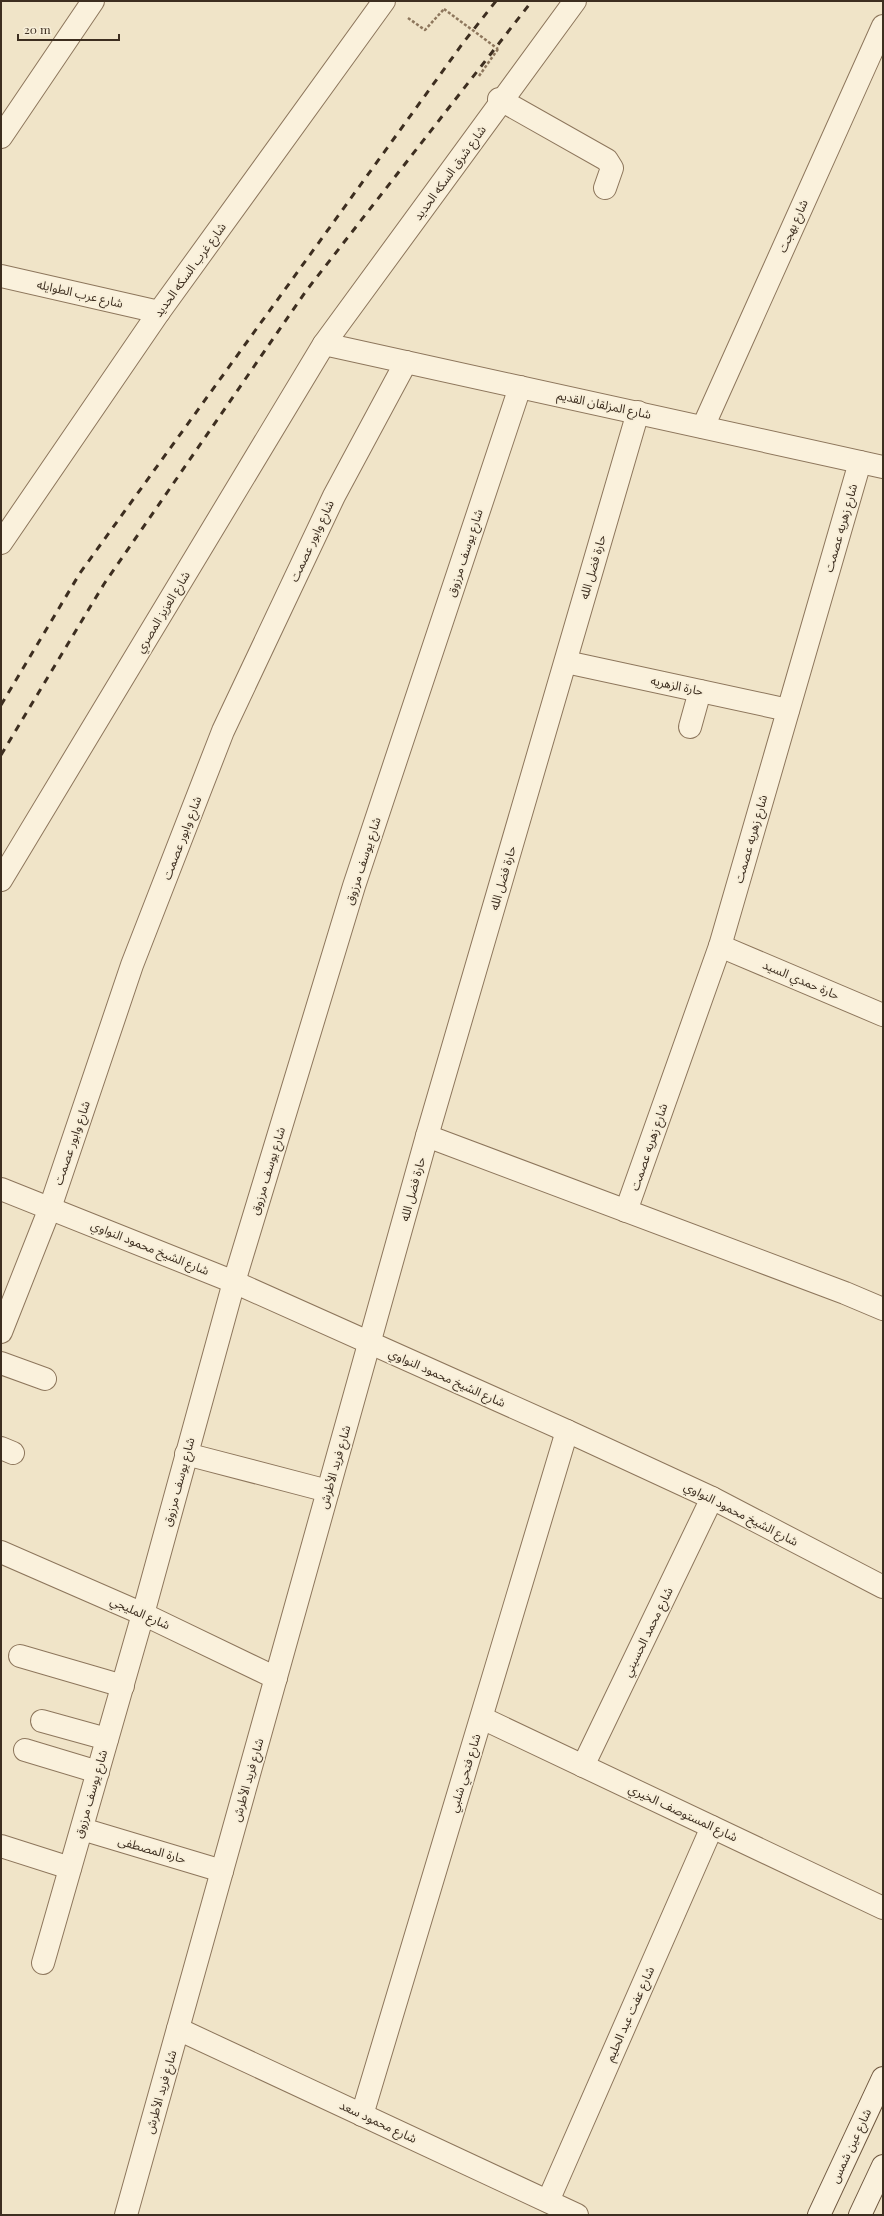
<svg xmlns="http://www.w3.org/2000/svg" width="884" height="2216" viewBox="0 0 884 2216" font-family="'Playfair Display','Noto Sans Arabic',serif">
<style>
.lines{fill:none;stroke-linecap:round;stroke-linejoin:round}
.minor-casing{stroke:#8d765c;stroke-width:24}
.tertiary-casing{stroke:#8d765c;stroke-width:24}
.secondary-casing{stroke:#6f573f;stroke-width:24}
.path{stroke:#8d765c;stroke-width:2.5;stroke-dasharray:3 2;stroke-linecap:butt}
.minor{stroke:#faf1dc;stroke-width:22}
.tertiary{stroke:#faf1dc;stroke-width:22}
.secondary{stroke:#faf1dc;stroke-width:22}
.rail{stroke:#3d2e20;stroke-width:3;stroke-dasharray:7 7;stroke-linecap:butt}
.path-bridge{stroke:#8d765c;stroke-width:2.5;stroke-dasharray:3 2;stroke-linecap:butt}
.labels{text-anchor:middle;stroke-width:3.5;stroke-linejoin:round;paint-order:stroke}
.street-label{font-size:12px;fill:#3d2e20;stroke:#f7eed8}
</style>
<rect width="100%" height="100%" fill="#f0e4c8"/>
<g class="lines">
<defs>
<g id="minor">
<polyline points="499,99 607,160 612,168 605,188"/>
<polyline points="1,137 93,1"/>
<polyline points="324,344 883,467"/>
<polyline points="703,427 883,26"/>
<polyline points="566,662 788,710"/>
<polyline points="690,727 700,691"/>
<polyline points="1,880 324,344 575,1"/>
<polyline points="720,946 883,1015"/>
<polyline points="427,1136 845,1293 883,1309"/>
<polyline points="1,1189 234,1282 567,1431 712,1498 883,1587"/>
<polyline points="626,1211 720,946 860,462"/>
<polyline points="1,1332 50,1208 132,965 223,731 334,496 406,362"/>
<polyline points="1,1363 45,1379"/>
<polyline points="1,1448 13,1453"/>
<polyline points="186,1454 328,1491"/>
<polyline points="1,1552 143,1614 276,1678"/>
<polyline points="20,1656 123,1686"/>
<polyline points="482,1718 883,1908"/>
<polyline points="42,1721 107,1739"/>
<polyline points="25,1750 98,1772"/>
<polyline points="583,1766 712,1498"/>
<polyline points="82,1829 222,1871"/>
<polyline points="1,1846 70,1868"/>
<polyline points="43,1963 143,1614 234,1282 354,886 520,387"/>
<polyline points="178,2029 577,2215"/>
<polyline points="362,2115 567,1431"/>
<polyline points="548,2201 712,1827"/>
<polyline points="126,2215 427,1136 638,412"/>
</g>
<g id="tertiary">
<polyline points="1,276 159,312"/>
<polyline points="1,543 159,312 384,1"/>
</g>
<g id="secondary">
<polyline points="819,2215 883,2078"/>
<polyline points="860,2215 883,2166"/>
</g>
</defs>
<use href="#minor" class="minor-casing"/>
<use href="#tertiary" class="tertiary-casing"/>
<use href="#secondary" class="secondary-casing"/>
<g class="path">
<polyline points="408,18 425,30 444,9"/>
<polyline points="479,76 498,49"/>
</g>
<use href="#minor" class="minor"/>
<use href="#tertiary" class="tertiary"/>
<use href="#secondary" class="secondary"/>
<g class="rail">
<polyline points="1,705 80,573 463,43 496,1"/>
<polyline points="1,755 104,584 306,291 532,1"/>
</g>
<polyline class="path-bridge" points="444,9 498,49"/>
</g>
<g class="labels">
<g class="street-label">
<text transform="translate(450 173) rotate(-54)" y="4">شارع شرق السكه الحديد</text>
<text transform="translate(793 226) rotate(-66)" y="4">شارع بهجت</text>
<text transform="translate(190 270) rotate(-54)" y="4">شارع غرب السكه الحديد</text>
<text transform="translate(80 294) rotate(13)" y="4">شارع عرب الطوايله</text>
<text transform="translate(604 405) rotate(12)" y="4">شارع المزلقان القديم</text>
<text transform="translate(841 528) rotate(-74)" y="4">شارع زهريه عصمت</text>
<text transform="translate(312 541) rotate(-65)" y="4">شارع وابور عصمت</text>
<text transform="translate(465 553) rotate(-72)" y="4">شارع يوسف مرزوق</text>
<text transform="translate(593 567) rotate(-74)" y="4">حارة فضل الله</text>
<text transform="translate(163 612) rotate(-59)" y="4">شارع العزيز المصري</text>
<text transform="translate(677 686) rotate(12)" y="4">حارة الزهريه</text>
<text transform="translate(182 838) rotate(-69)" y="4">شارع وابور عصمت</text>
<text transform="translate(751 839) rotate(-74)" y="4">شارع زهريه عصمت</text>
<text transform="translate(363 861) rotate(-72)" y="4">شارع يوسف مرزوق</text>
<text transform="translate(503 878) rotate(-74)" y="4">حارة فضل الله</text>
<text transform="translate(801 980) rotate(23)" y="4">حارة حمدي السيد</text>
<text transform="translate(72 1143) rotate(-71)" y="4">شارع وابور عصمت</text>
<text transform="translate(649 1147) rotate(-71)" y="4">شارع زهريه عصمت</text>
<text transform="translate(268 1171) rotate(-73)" y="4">شارع يوسف مرزوق</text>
<text transform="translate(413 1189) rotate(-75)" y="4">حارة فضل الله</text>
<text transform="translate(150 1248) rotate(22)" y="4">شارع الشيخ محمود النواوي</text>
<text transform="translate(447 1378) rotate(24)" y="4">شارع الشيخ محمود النواوي</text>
<text transform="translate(335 1467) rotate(-74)" y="4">شارع فريد الأطرش</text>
<text transform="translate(179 1482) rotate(-75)" y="4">شارع يوسف مرزوق</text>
<text transform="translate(741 1514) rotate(27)" y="4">شارع الشيخ محمود النواوي</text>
<text transform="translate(140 1613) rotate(24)" y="4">شارع المليجي</text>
<text transform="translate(648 1632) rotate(-64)" y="4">شارع محمد الحسيني</text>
<text transform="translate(465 1773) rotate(-73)" y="4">شارع فتحي شلبي</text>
<text transform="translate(248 1780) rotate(-74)" y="4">شارع فريد الأطرش</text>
<text transform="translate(91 1794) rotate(-74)" y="4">شارع يوسف مرزوق</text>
<text transform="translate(683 1813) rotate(25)" y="4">شارع المستوصف الخيري</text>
<text transform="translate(152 1850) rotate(16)" y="4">حارة المصطفى</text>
<text transform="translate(630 2014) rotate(-66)" y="4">شارع عفت عبد الحليم</text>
<text transform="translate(161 2092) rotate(-74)" y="4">شارع فريد الأطرش</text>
<text transform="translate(378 2122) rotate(25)" y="4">شارع محمود سعد</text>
<text transform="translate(851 2146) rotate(-65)" y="4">شارع عين شمس</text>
</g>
</g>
<rect width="884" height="2216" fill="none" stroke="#3d2e20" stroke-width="4"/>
<path d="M18 34v6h101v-6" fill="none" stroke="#3d2e20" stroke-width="2"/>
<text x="24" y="34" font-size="12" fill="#3d2e20" stroke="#f7eed8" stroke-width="3" paint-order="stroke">20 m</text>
</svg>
